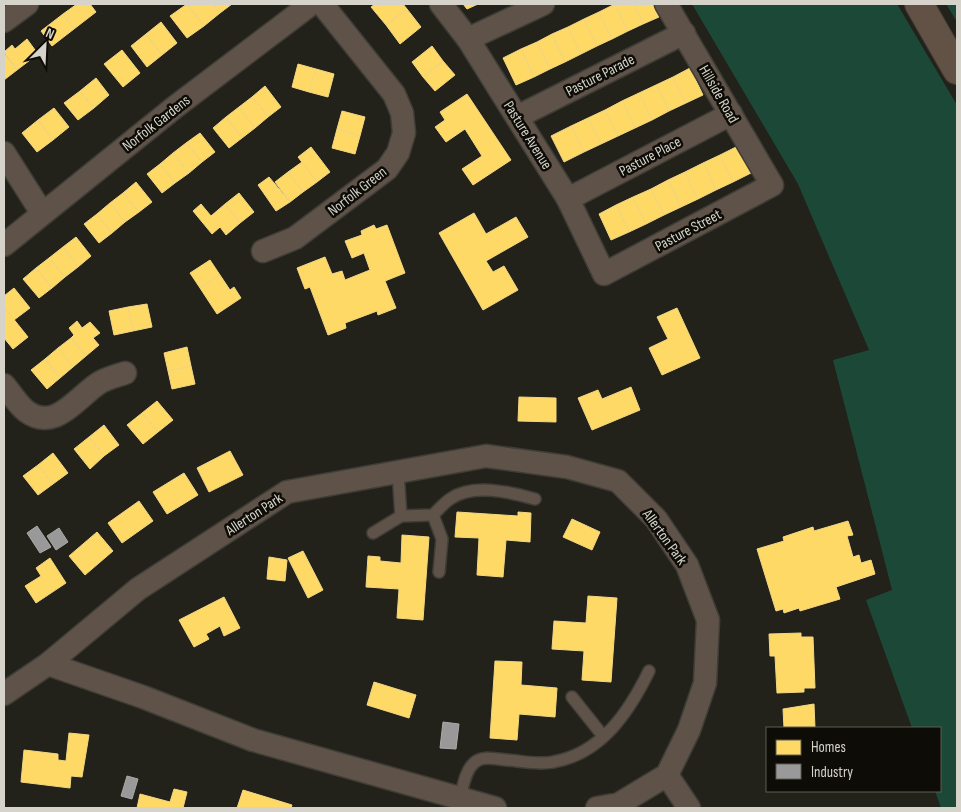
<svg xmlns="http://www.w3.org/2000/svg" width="961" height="812" viewBox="0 0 961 812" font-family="'Sofia Sans Condensed',sans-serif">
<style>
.green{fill:#1c4937}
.homes{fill:#ffd966;stroke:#f2d784}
.industry{fill:#999;stroke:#abaaa8}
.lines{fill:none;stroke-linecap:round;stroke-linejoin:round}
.lane-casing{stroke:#3e3d37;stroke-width:14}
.street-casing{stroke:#3e3d37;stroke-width:25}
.secondary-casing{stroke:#3e3d37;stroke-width:30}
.lane{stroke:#5f5248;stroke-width:11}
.street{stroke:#5f5248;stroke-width:22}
.secondary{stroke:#625245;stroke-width:28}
.labels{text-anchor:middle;stroke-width:5;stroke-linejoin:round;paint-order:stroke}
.street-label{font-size:15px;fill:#d5d3ca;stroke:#0d0c07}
</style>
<rect width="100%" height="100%" fill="#22211a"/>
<g class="green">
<polygon points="692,4 897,4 957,105 957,808 941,808 935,791 940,791 940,728 912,728 866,600 892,590 833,360 869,350 798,184"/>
<polygon points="946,4 957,4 957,22"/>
</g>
<g class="homes">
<polygon points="77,4 90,4 96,12 74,29 63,14"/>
<polygon points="187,4 204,26 187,38 170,16"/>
<polygon points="187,4 213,4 220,13 204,26"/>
<polygon points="213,4 232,4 220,13"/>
<polygon points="375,4 403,4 407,9 386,25 371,7"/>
<polygon points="463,4 478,4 467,9"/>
<polygon points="615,4 634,4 643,24 628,31"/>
<polygon points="615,4 628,31 612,39 599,12"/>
<polygon points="634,4 653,4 659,17 643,24"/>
<polygon points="407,9 421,27 400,44 386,25"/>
<polygon points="599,12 612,39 597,46 584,19"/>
<polygon points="63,14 74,29 52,46 41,31"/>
<polygon points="584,19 597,46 581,54 568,27"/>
<polygon points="161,22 177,43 162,55 146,34"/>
<polygon points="568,27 581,54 565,62 552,34"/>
<polygon points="146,34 162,55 147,67 131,46"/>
<polygon points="552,34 565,62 550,69 537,42"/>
<polygon points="27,39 38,54 17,70 4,52 12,45 15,49"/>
<polygon points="537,42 550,69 534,77 521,49"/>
<polygon points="432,46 443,61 423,77 412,62"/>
<polygon points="521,49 534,77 516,85 503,58"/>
<polygon points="122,50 140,73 123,87 104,64"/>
<polygon points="4,53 17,70 4,80"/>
<polygon points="443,61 455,75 435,91 423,77"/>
<polygon points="298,64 316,69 309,92 292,87"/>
<polygon points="690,68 703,95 686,103 673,77"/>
<polygon points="316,69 334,74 328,97 309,92"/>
<polygon points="673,77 686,103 669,111 656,85"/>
<polygon points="96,78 109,95 94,108 80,91"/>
<polygon points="656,85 669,111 652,120 639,93"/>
<polygon points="265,86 281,107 268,117 252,97"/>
<polygon points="80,91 94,108 78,120 64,103"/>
<polygon points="639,93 652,120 635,128 622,101"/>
<polygon points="467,94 511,160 473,185 462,169 482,156 465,129 446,142 435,127 445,120 440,112"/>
<polygon points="252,97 268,117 255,128 239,107"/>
<polygon points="622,101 635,128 618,136 605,110"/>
<polygon points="239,107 255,128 242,138 226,117"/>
<polygon points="54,108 69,127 53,140 38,120"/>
<polygon points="605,110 618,136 601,144 588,118"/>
<polygon points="342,111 365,117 360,136 337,129"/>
<polygon points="226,117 242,138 229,148 213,128"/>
<polygon points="588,118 601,144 584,152 571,126"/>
<polygon points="38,120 53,140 37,152 22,133"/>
<polygon points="571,126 584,152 564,162 551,136"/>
<polygon points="337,129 360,136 355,154 332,148"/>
<polygon points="200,133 215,152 202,162 186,143"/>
<polygon points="186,143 202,162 189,173 173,153"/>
<polygon points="738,146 751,173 733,182 720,155"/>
<polygon points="311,147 330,172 317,182 298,157"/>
<polygon points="173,153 189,173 175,183 160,164"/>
<polygon points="720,155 733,182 716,190 703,163"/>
<polygon points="302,162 317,182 303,192 288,172"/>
<polygon points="703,163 716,190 698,199 685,172"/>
<polygon points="160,164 175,183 162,193 147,174"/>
<polygon points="288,172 303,192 290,202 275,182"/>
<polygon points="685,172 698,199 681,207 668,180"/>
<polygon points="269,177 290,202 276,211 258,185"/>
<polygon points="668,180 681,207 664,215 651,189"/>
<polygon points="136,182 152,202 139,212 123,193"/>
<polygon points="651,189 664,215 646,224 633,197"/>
<polygon points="123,193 139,212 125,222 110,203"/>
<polygon points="239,193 254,212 240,223 225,204"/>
<polygon points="633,197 646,224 629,232 616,205"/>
<polygon points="110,203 125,222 112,233 97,214"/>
<polygon points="201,204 211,216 225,204 240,223 226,235 220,227 212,234 193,211"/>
<polygon points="616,205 629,232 611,240 599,214"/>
<polygon points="474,213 486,234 516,217 528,237 486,261 493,272 504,266 518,290 483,310 439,233"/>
<polygon points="97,214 112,233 99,243 84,224"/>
<polygon points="374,225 376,229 387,225 405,273 385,281 396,308 378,315 377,311 345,323 346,328 328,335 310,287 305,289 297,268 325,257 332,274 342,271 345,280 370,270 364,253 352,258 345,241 362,235 361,231"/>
<polygon points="76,237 91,256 78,267 63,247"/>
<polygon points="63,247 78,267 65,277 49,258"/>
<polygon points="49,258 65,277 52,288 36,268"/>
<polygon points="210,260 220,275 200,288 190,273"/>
<polygon points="36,268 52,288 39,298 23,279"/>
<polygon points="220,275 230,290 234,287 241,298 217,314 200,288"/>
<polygon points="14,288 30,308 14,320 4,307 4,296"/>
<polygon points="147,304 152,327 133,331 128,307"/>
<polygon points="4,307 28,337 13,349 4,338"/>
<polygon points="128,307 133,331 114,335 109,311"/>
<polygon points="677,308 700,358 662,375 649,348 668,339 657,317"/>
<polygon points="77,321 82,328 90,322 100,333 93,338 99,345 86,356 71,338 74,335 69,328"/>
<polygon points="71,338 86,356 73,367 58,348"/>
<polygon points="187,347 191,366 168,371 164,353"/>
<polygon points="58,348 73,367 60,378 45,359"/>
<polygon points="45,359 60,378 47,389 31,370"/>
<polygon points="191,366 195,384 172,389 168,371"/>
<polygon points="631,387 640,410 592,430 578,398 598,390 602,399"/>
<polygon points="519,397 556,398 556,422 518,421"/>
<polygon points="157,401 173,420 158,432 142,413"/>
<polygon points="142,413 158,432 143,444 127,425"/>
<polygon points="104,425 119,445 104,456 89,437"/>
<polygon points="89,437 104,456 90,469 74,449"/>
<polygon points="230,451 243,475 209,492 197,468"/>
<polygon points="53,453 68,473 53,484 38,465"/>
<polygon points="38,465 53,484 38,495 23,476"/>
<polygon points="184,473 198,495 167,514 153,492"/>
<polygon points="139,501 153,521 122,543 108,523"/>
<polygon points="457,512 518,516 518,512 531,513 530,542 506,540 503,577 477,575 479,538 455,537"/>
<polygon points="572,519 600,532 592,550 563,537"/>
<polygon points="848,521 853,535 847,536 853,557 859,555 861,563 871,560 875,574 836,587 840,599 800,611 799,608 784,613 783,609 776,611 757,549 784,541 783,537 813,527 814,531"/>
<polygon points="97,532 113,551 85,575 69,556"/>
<polygon points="402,535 429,537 423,620 397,618 399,589 366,587 368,556 380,557 380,561 401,563"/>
<polygon points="303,551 323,590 308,598 288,558"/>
<polygon points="269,557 287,560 285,581 267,579"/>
<polygon points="50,558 66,583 36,603 25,586 41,576 36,568"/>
<polygon points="588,596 617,598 611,682 582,680 584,651 552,649 554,621 586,623"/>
<polygon points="224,597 240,628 224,636 220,626 206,634 209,639 194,647 179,620"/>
<polygon points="801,633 801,637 813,637 815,688 804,688 804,692 777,693 775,656 770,656 769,634"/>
<polygon points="495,661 522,662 521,685 557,688 555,717 519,714 517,740 490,738"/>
<polygon points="374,682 416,695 409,718 367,705"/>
<polygon points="814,704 815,728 784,728 783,709"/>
<polygon points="69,733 89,735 82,777 71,776 70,788 21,782 24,750 58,754 58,760 66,761"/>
<polygon points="174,789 187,792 183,808 137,808 140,794 170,802"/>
<polygon points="243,790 292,805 291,808 237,808"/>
</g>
<g class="industry">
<polygon points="37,526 51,547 40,553 27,533"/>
<polygon points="59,528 68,542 56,550 47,536"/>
<polygon points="443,722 459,724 456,749 440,748"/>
<polygon points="127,776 138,779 132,799 121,796"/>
</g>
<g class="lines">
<defs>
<g id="lane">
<polyline points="398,472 401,516"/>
<polyline points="433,515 442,539 439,572"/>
<path d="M373 533 401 516 433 515C438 510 444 503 450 499 473 483 510 492 535 499"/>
<polyline points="572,697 603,736"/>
<path d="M460 798C463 787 465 771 474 763 482 755 496 759 507 760 521 761 538 765 553 762 601 754 629 712 649 671"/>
</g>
<g id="street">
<polyline points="441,4 468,39 568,199 604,274 772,185 666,4"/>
<polyline points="4,21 27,4"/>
<polyline points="468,39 543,4"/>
<polyline points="517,117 684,33"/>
<polyline points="4,153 42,213"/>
<polyline points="568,199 731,114"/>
<polyline points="4,245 175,107 311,4"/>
<polyline points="263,251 295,238 387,169 398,153 404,133 402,113 394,94 322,4"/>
<path d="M4 385C11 393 18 405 26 411 55 433 77 397 99 383 107 378 116 376 125 373"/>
<polyline points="4,694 48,664"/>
<polyline points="667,775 689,808"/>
<polyline points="495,808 253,740 143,697 48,664 138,589 287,492 486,456 567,467 618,481 656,519 687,565 708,620 705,683 689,730 667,775 619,804 597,808"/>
</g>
<polyline id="secondary" points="919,4 957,70"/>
</defs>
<use href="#lane" class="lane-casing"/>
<use href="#street" class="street-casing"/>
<use href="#secondary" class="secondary-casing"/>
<use href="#lane" class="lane"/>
<use href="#street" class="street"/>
<use href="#secondary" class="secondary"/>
</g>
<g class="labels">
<g class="street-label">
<text transform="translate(600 75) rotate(-27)" y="5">Pasture Parade</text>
<text transform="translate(719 94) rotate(60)" y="5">Hillside Road</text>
<text transform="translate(156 123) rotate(-38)" y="5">Norfolk Gardens</text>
<text transform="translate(528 135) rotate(58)" y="5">Pasture Avenue</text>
<text transform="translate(650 156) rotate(-28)" y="5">Pasture Place</text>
<text transform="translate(357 191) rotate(-38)" y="5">Norfolk Green</text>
<text transform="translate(688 230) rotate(-28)" y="5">Pasture Street</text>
<text transform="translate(254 514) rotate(-33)" y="5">Allerton Park</text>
<text transform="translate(665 537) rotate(54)" y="5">Allerton Park</text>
</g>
</g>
<rect width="961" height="812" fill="none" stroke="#d5d3ca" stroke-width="10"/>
<rect x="766" y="727" width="175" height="65" fill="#0d0c07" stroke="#5d5c55"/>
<rect x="776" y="740" width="25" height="15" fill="#ffd966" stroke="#5d5c55"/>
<text x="811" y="752" font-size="15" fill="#d5d3ca">Homes</text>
<rect x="776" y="764" width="25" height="15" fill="#999999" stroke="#5d5c55"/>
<text x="811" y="777" font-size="15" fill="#d5d3ca">Industry</text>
<g transform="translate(45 45) rotate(24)" stroke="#0d0c07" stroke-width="4" paint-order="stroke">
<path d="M0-4L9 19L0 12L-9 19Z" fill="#d5d3ca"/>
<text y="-8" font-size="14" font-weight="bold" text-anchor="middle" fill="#d5d3ca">N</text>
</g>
</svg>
